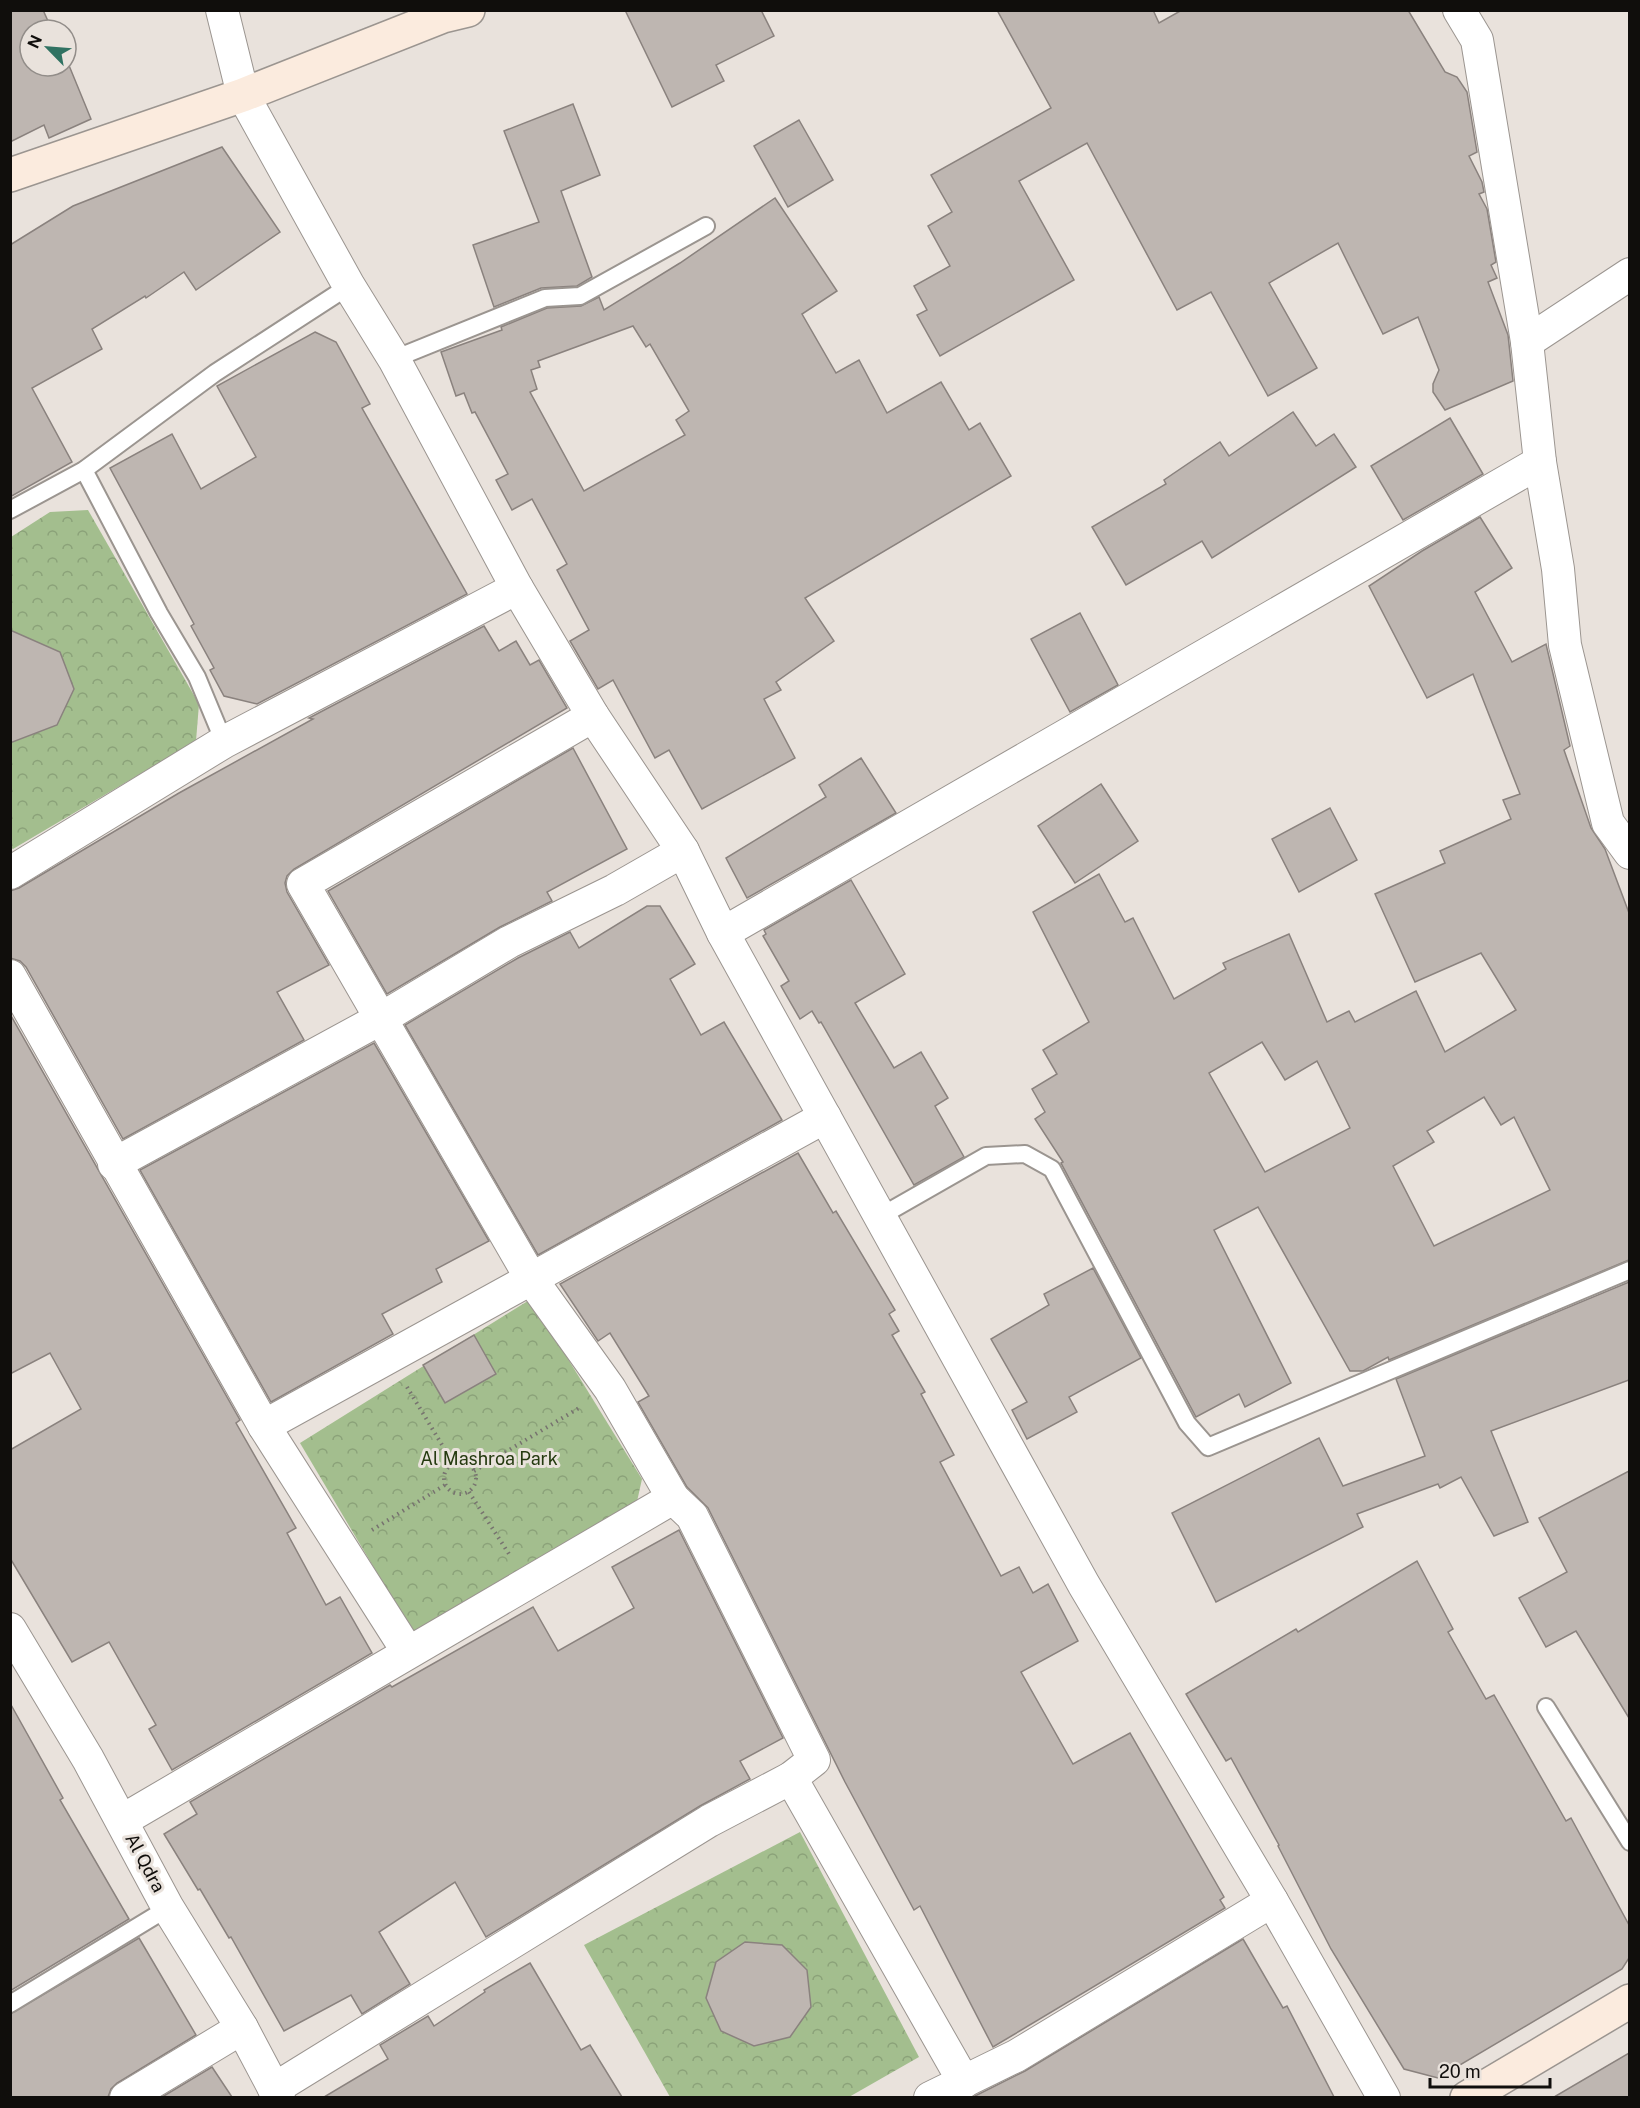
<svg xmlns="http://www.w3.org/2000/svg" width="1640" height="2108" viewBox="0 0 1640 2108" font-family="'Public Sans',sans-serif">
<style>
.park{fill:url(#park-crowns)}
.building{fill:#beb6b1;stroke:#8a827e;stroke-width:1.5;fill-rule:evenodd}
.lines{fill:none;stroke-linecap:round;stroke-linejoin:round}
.lane-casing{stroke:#9b9590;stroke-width:20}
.street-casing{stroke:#9b9590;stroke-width:34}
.secondary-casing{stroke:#9b9590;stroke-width:36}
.path{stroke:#77736f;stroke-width:4;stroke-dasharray:1.5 4.5;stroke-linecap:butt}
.lane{stroke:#fff;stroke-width:16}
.street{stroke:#fff;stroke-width:32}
.secondary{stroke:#fbebde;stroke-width:33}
.labels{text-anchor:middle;stroke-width:6;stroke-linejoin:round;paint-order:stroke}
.park-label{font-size:18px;fill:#253a10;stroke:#e9e2dc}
.street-label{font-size:18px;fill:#100e0c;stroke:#e9e2dc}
</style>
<defs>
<pattern id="park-crowns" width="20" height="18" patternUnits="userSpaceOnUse" patternTransform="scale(1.5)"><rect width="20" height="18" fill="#a3be8e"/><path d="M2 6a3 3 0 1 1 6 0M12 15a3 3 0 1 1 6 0" fill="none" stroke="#8ba279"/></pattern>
</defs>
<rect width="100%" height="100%" fill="#e9e2dc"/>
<g class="park">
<polygon points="88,510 199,704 196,741 13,849 11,848 11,537 50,512"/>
<polygon points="531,1299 642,1479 636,1506 412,1632 300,1443"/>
<polygon points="800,1832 919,2057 849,2097 670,2097 584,1945"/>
</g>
<g class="building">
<polygon points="10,10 43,10 52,30 30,30 30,66 66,66 66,62 68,63 91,119 49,138 44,125 10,142"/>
<polygon points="625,10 761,10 774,36 716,65 724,81 672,107"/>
<polygon points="997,10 1153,10 1159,23 1182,10 1408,10 1445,72 1457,77 1467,92 1477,152 1469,156 1482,182 1484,192 1479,194 1487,209 1496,262 1491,265 1497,278 1488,282 1508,335 1513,381 1445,410 1433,392 1433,384 1439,370 1418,317 1383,334 1338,243 1269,283 1317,368 1268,396 1211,292 1177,310 1087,143 1019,181 1074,280 940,356 917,315 927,310 914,286 950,266 928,226 952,212 931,175 1051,108"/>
<polygon points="573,104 600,175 561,191 592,277 577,286 541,288 494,307 473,245 539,222 504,131"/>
<polygon points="799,120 833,180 788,207 754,146"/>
<polygon points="222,147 280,232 196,290 184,272 146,298 145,296 92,329 102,349 32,388 72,462 10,497 10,245 73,206"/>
<path d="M775 198 837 291 802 314 836 373 859 360 887 413 941 382 969 430 980 423 1011 476 805 598 834 641 776 682 781 690 764 699 795 758 702 809 669 750 655 758 613 680 598 689 570 641 589 630 557 570 567 564 532 499 512 510 496 480 508 474 475 412 472 413 464 393 456 396 441 352 502 330 501 327 547 308 581 306 599 297 604 310 680 263ZM633 326 646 347 650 344 689 411 676 420 685 435 584 491 530 392 537 389 531 370 540 367 538 361Z"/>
<polygon points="315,332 336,342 370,404 362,408 467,594 257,704 224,696 210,670 214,668 191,626 194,624 110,468 172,434 201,489 256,457 217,386"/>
<polygon points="1293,412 1316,446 1334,434 1356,467 1212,558 1202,541 1126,585 1092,527 1166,484 1164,480 1220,442 1229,456"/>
<polygon points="1450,418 1483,474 1403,520 1371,466"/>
<path d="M1480 517 1512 568 1475 592 1512 662 1546 644 1570 746 1564 750 1591 828 1605 849 1629 913V1260L1389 1360 1388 1357 1363 1371H1350L1258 1207 1214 1230 1291 1383 1245 1407 1239 1394 1196 1417 1061 1163 1063 1162 1035 1119 1045 1112 1032 1089 1057 1074 1043 1050 1089 1022 1033 912 1099 874 1125 922 1133 918 1174 999 1226 969 1223 963 1289 934 1327 1022 1349 1011 1355 1022 1416 991 1445 1052 1516 1010 1481 953 1415 982 1375 894 1445 863 1440 851 1511 819 1503 800 1520 794 1473 674 1427 698 1369 586 1422 551ZM1262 1042 1285 1080 1317 1061 1350 1128 1265 1172 1209 1073ZM1484 1097 1501 1125 1514 1117 1550 1190 1434 1246 1393 1166 1434 1142 1427 1131Z"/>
<polygon points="1080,613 1118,685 1070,712 1031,639"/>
<polygon points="484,626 499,651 516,641 530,665 539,660 567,708 294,869 287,876 285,883 287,892 329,965 277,992 304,1040 123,1139 26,967 20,961 10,958 10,891 19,888 179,793 313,719 309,718"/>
<polygon points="10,630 60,652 74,689 57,725 10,743"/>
<polygon points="573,748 627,849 547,892 552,901 500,927 387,994 328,891"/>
<polygon points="861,758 896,813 747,898 726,858 826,797 819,785"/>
<polygon points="1101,784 1138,841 1075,883 1038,826"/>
<polygon points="1330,808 1357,860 1299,892 1272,839"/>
<polygon points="851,880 905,974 855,1003 894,1068 921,1052 948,1098 935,1106 964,1157 914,1185 821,1022 819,1023 812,1011 800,1019 781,986 789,981 763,936 766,934 764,930"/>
<polygon points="647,906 660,906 695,964 670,979 701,1035 724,1022 782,1120 538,1255 405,1025 518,958 570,932 579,948"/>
<polygon points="10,1014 240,1420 236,1423 296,1528 287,1533 326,1605 340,1597 372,1653 172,1770 149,1729 156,1725 109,1642 72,1662 10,1558 10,1450 81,1409 50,1353 10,1374"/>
<polygon points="374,1043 489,1241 436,1269 442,1282 382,1314 393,1334 271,1402 140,1170"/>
<polygon points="798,1153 833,1213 836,1211 895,1310 889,1314 899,1331 892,1335 925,1392 921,1394 954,1455 940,1462 1001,1576 1019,1567 1033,1593 1048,1584 1078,1641 1021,1672 1073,1764 1130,1733 1224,1897 1220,1900 1225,1908 993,2047 920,1906 914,1910 845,1782 708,1508 687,1487 638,1402 649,1396 610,1333 598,1341 560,1284"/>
<polygon points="1093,1268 1141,1358 1069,1397 1077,1412 1027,1439 1012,1410 1027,1402 991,1339 1049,1305 1044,1294"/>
<polygon points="1629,1282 1629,1380 1491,1431 1528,1522 1494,1536 1461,1477 1440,1488 1438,1484 1357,1514 1363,1527 1216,1602 1172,1513 1319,1438 1343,1486 1425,1456 1396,1379"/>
<polygon points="474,1335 496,1374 445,1403 423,1365"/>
<polygon points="1629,1471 1629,1718 1576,1631 1546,1647 1519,1598 1567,1572 1539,1518"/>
<polygon points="679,1530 783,1738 740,1761 750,1779 700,1806 486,1937 455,1882 379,1932 410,1984 362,2014 351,1995 284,2031 231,1937 229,1938 200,1889 198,1890 164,1834 197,1814 190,1802 390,1685 392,1687 533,1607 558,1651 634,1608 612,1567"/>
<polygon points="1417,1561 1453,1629 1448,1632 1486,1699 1494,1695 1566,1821 1571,1818 1629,1925 1629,1958 1622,1969 1438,2078 1404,2069 1331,1949 1278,1846 1279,1845 1231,1758 1226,1761 1186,1694 1296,1629 1298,1632"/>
<polygon points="10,1703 63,1798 60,1800 129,1919 10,1991"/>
<polygon points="139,1938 196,2035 117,2083 111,2089 108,2097 10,2097 10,2014"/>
<polygon points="1243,1939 1283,2008 1287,2006 1334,2097 973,2097 1025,2071"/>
<polygon points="745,1942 782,1945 807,1970 811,2007 790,2037 754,2046 721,2031 706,1998 716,1962"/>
<polygon points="530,1963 581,2050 590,2045 622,2097 324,2097 388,2059 380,2045 428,2016 434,2026 485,1992 484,1990"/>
<polygon points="1629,2053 1629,2097 1554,2097"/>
<polygon points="212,2067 232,2097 162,2097"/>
</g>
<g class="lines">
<defs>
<g id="lane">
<polyline points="394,359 545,298 580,296 706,226"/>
<polyline points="84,470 159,613 197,677 224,742"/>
<polyline points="10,510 84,470 215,373 349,286"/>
<polyline points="881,1216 986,1156 1025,1154 1052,1169 1187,1423 1208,1447 1630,1270"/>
<polyline points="1546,1707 1630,1842"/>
<polyline points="10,2004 168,1908"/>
</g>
<g id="street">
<polyline points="222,10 243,95 349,286 394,359 517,588 593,716 683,851 723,933 1084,1585 1272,1901 1384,2098"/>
<polyline points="1459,10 1477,40 1527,342 1540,462 1558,569 1565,645 1608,823 1630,853"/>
<polyline points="1527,342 1630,274"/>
<polyline points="593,716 303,884 532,1280 610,1389 673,1498"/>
<polyline points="10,873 224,742 517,588"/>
<polyline points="723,933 1540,462"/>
<polyline points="10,976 264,1426 408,1652"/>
<polyline points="114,1164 382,1018 509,942 615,890 683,851"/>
<polyline points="264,1426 825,1117"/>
<polyline points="10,1629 88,1759 168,1908 242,2028 279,2098"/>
<polyline points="791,1778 964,2082"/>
<polyline points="123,1820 673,1498 692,1516 814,1760 791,1778 709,1821 274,2089"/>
<polyline points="126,2098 242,2028"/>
<polyline points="930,2098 1016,2056 1272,1901"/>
</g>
<g id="secondary">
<polyline points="10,175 243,95 443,16 468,10"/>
<polyline points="1467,2098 1630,2001"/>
</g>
</defs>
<use href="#lane" class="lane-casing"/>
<use href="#street" class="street-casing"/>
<use href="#secondary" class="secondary-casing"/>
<g class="path">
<polyline points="407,1387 453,1463"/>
<circle cx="460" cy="1478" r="16"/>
<polyline points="474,1471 579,1408"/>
<polyline points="469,1492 509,1554"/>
<polyline points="372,1530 445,1485"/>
</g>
<use href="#lane" class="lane"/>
<use href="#street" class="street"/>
<use href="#secondary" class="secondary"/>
</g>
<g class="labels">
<g class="park-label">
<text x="489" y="1465">Al Mashroa Park</text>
</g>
<g class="street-label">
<text transform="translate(145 1863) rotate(62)" y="6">Al Qdra</text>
</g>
</g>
<rect width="1640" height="2108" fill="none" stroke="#100e0c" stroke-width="24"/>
<g transform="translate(48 48) rotate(295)"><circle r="28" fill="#e9e2dc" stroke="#928d89" stroke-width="1.5"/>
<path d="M0-4.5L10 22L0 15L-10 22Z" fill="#307262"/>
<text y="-9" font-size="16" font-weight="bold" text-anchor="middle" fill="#100e0c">N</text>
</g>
<path d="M1430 2078v9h120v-9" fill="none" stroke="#100e0c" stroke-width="3"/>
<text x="1439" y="2078" font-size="18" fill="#100e0c" stroke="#e9e2dc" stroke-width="4.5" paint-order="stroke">20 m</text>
</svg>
